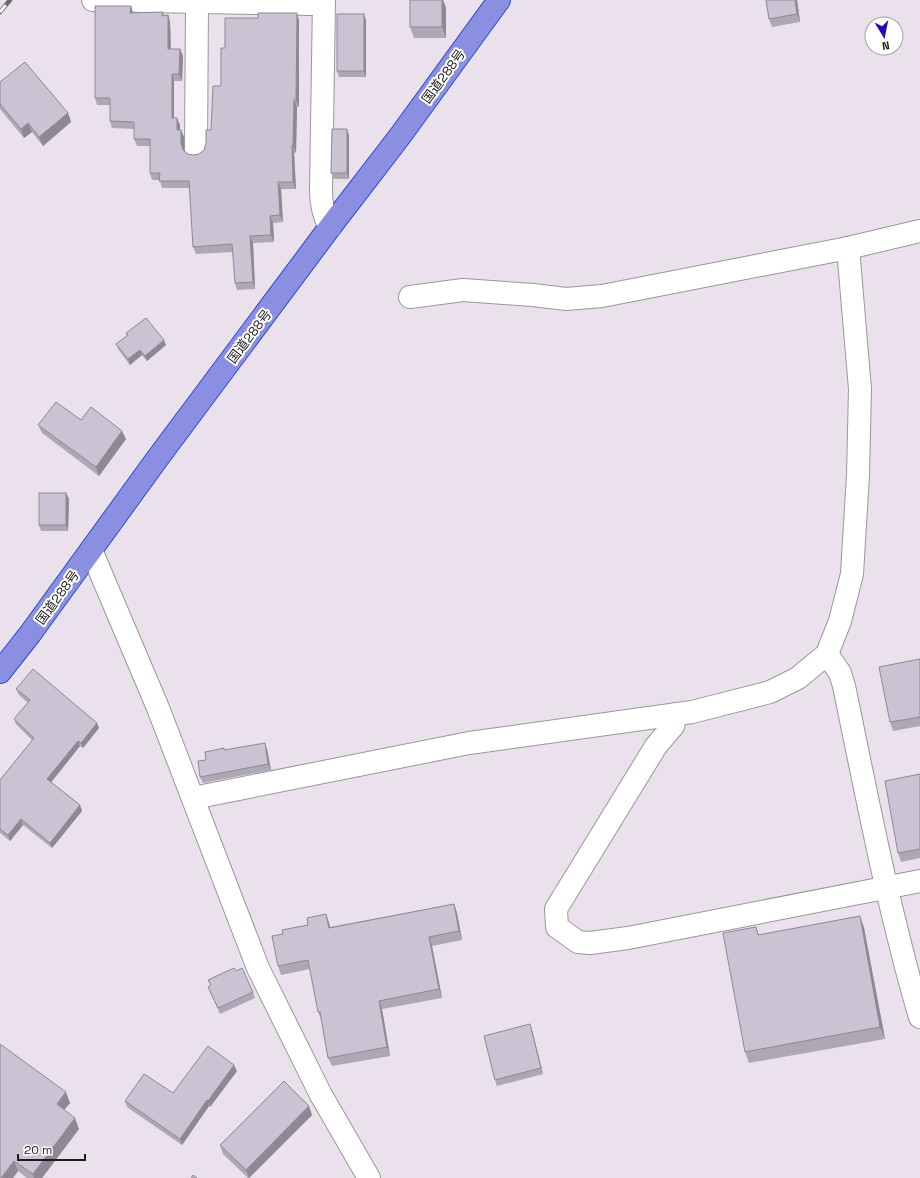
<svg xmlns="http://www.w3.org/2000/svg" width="920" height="1178" viewBox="0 0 920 1178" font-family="'Space Grotesk','Noto Sans JP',sans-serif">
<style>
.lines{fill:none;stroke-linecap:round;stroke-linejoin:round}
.minor-casing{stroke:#989898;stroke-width:24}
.highway-casing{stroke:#2a4cce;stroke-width:24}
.minor{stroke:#fff;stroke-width:22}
.highway{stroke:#8b8fe2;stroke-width:22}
.rail-casing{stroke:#696969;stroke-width:4.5}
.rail{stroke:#fff;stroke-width:3;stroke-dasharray:9;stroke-linecap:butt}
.wall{fill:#afa7b5}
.shaded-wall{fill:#8e8894}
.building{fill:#cbc2d3;stroke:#8e8894}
.labels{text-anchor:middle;stroke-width:4;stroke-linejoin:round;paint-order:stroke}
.street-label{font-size:13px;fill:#1b1b1b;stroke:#fff}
</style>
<rect width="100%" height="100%" fill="#eae1ec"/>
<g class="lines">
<defs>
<g id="minor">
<polyline points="93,0 311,4 321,0"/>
<path d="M324 0 321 190C321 204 323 215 330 227"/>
<polyline points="196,150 197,2"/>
<polyline points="410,297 463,290 533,295 566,299 602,296 848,248 920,231"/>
<polyline points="91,550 158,708 258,968 321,1095 369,1178"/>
<path d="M827 654 840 673 844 686C867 797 888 908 920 1017"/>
<polyline points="676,714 673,726 656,746 556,909 557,927 578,942 590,943 628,938 920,881"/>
<polyline points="193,798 469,743 692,712 770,692 798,678 827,654 840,621 852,574 858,475 860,389 848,248"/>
</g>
<polyline id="highway" points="0,672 30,634 157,459 330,227 400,136 499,0"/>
</defs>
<use href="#minor" class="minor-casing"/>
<use href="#highway" class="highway-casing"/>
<use href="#minor" class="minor"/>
<use href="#highway" class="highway"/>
<defs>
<polyline id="rail" points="0,12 10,0"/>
</defs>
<use href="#rail" class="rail-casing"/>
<use href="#rail" class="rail"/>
</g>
<g class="wall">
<polygon points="410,0 443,0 446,8 446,38 414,38 410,27"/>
<polygon points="797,0 800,22 772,27 769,19"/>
<polygon points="131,6 133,13 163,12 164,15 168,15 170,22 171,49 180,49 183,56 182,81 174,81 174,118 180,125 180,130 184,137 184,150 188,154 193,155 199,154 204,150 211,130 221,86 225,48 299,20 299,107 297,107 296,153 294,152 296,189 281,189 283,222 273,223 274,242 253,243 255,289 237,290 235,283 233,252 196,254 193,247 190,188 162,188 160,180 152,180 150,173 150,146 137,146 134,139 134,129 112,128 110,121 110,105 97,105 95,98"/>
<polygon points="366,20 366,77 339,77 337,71"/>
<polygon points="0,82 68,113 71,122 43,146 32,132 24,138 0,109"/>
<polygon points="349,135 349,179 334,179 331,173"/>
<polygon points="126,333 166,345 147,361 142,355 130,365 118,349 116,344 127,336"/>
<polygon points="81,420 126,439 99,476 42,433 38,425"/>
<polygon points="66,493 69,499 68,531 41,531 39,525"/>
<polygon points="920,659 920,726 893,731 890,722"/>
<polygon points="16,689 97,723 99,728 83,748 80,746 51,782 80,805 82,811 52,848 23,825 10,841 0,833 0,780 32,740 16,724 14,719 28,703 19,695"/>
<polygon points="267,749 271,770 203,783 200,777 206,760 224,750"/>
<polygon points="920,774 920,858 901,862 898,853"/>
<polygon points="454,904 457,913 462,940 432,946 442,998 382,1009 390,1056 332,1066 328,1058 322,1021 318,1012 310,969 281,975 278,966 283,934 308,925 326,914 329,923 330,927"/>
<polygon points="860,916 864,928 885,1039 749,1063 745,1052 756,927 759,935"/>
<polygon points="208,980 253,992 255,998 220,1014 208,987 211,986"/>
<polygon points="532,1030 543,1074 497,1086 495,1080"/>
<polygon points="0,1044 70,1103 64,1110 79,1129 42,1178 27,1178 18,1171 13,1178"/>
<polygon points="237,1071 210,1107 209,1106 182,1145 127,1107 125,1101 173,1093"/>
<polygon points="312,1115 249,1178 248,1178 223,1154 220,1145"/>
</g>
<g class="shaded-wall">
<polygon points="442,0 443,0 446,8 446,38 442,27"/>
<polygon points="795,0 797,0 800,22 797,14"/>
<polygon points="131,6 133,13 130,13"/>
<polygon points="297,13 299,20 299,107 296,100"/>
<polygon points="364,14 366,20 366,77 364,71"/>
<polygon points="168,15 170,22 171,56 168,49"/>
<polygon points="180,49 183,56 182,81 179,74"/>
<polygon points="172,74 174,81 174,125 172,118"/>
<polygon points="294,100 297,107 296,153 293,146"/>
<polygon points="68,113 71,122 43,146 39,137"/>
<polygon points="177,118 180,125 180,137 177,130"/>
<polygon points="28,123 32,132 24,138 21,129"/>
<polygon points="347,129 349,135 349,179 347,173"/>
<polygon points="181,130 184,137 184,150 185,156 181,143"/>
<polygon points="292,145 294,152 296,189 293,182"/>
<polygon points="278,182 281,189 283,222 280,215"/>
<polygon points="270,216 273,223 274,242 271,235"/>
<polygon points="250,236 253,243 255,289 253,282"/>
<polygon points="164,340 166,345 147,361 145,356"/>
<polygon points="140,350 142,355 130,365 128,359"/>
<polygon points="122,431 126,439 99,476 96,467"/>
<polygon points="66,493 69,499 68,531 66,525"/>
<polygon points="97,723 99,728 83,748 81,743"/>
<polygon points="78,741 80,746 49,785 47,779"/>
<polygon points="265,743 267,749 271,770 268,764"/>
<polygon points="80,805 82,811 52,848 50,843"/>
<polygon points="21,819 23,825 10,841 8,835"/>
<polygon points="454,904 457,913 462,940 459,931"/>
<polygon points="326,914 329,923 332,937 329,928"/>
<polygon points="860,916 864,928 885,1039 880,1027"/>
<polygon points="429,937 432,946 442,998 439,989"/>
<polygon points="379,1001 382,1009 390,1056 387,1047"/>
<polygon points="530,1024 532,1030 543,1074 541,1068"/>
<polygon points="234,1065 237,1071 210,1107 208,1101"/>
<polygon points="66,1092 70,1103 60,1115 57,1104"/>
<polygon points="207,1100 209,1106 182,1145 180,1139"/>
<polygon points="309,1106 312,1115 249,1178 246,1170"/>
<polygon points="75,1118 79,1129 42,1178 34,1178 33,1174"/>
<polygon points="14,1161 18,1171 13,1178 1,1178"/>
</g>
<g class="building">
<rect x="410" y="0" width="32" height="27"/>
<polygon points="766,0 795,0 797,14 769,19"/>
<polygon points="95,6 131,6 130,13 163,12 162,16 168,15 168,49 180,49 179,74 172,74 172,118 177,118 177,130 181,130 181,143 183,150 188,154 193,155 199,154 204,150 206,143 206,130 211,130 213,86 221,86 221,48 225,48 225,18 258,18 258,13 297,13 296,100 294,100 293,146 292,145 293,182 278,182 280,215 270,216 271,235 250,236 253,282 235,283 232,244 193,247 189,181 159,181 160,173 150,173 150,139 134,139 134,122 110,121 110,98 95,98"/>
<rect x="337" y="14" width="27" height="57"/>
<polygon points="25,62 68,113 39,137 28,123 21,129 0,104 0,82"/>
<polygon points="332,129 347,129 347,173 331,173"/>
<polygon points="146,318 164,340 145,356 140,350 128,359 116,344 128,335 126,333"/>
<polygon points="56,402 81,420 91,407 122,431 96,467 38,425"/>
<rect x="39" y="493" width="27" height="32"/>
<polygon points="920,659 920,717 890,722 879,667"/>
<polygon points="33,669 97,723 81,743 78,741 47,779 80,805 50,843 21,819 8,835 0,829 0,780 34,738 14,719 30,700 16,689"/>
<polygon points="265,743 268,764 200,777 198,761 206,760 205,752 224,748 224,750"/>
<polygon points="920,774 920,849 898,853 885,781"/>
<polygon points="454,904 459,931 429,937 439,989 379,1001 387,1047 328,1058 320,1012 318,1012 308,960 278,966 272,936 283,934 282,930 308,925 307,918 326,914 329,928"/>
<polygon points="860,916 880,1027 745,1052 723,933 756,927 758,935"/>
<polygon points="234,968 236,971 242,968 253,992 218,1008 208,987 211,985 208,980"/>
<polygon points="530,1024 541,1068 495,1080 484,1036"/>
<polygon points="0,1044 66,1092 57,1104 75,1118 33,1174 14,1161 1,1178 0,1178"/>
<polygon points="208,1046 234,1065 208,1101 207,1100 180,1139 125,1101 144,1074 173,1093"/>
<polygon points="284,1081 309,1106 246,1170 220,1145"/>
<polygon points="193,1175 197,1178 191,1178"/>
</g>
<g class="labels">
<g class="street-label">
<text transform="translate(443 76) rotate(-54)" y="5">国道288号</text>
<text transform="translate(249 336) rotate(-53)" y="5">国道288号</text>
<text transform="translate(57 597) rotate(-54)" y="5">国道288号</text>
</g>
</g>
<g transform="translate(884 36) rotate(170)"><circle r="19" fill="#ffffff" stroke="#a4a4a4"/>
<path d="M0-3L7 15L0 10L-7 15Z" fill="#2108bf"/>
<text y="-6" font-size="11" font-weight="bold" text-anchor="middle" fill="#1b1b1b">N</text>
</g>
<path d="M18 1154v6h67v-6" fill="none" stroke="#1b1b1b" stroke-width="2"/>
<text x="24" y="1154" font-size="12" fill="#1b1b1b" stroke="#ffffff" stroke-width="3" paint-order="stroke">20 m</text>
</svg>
